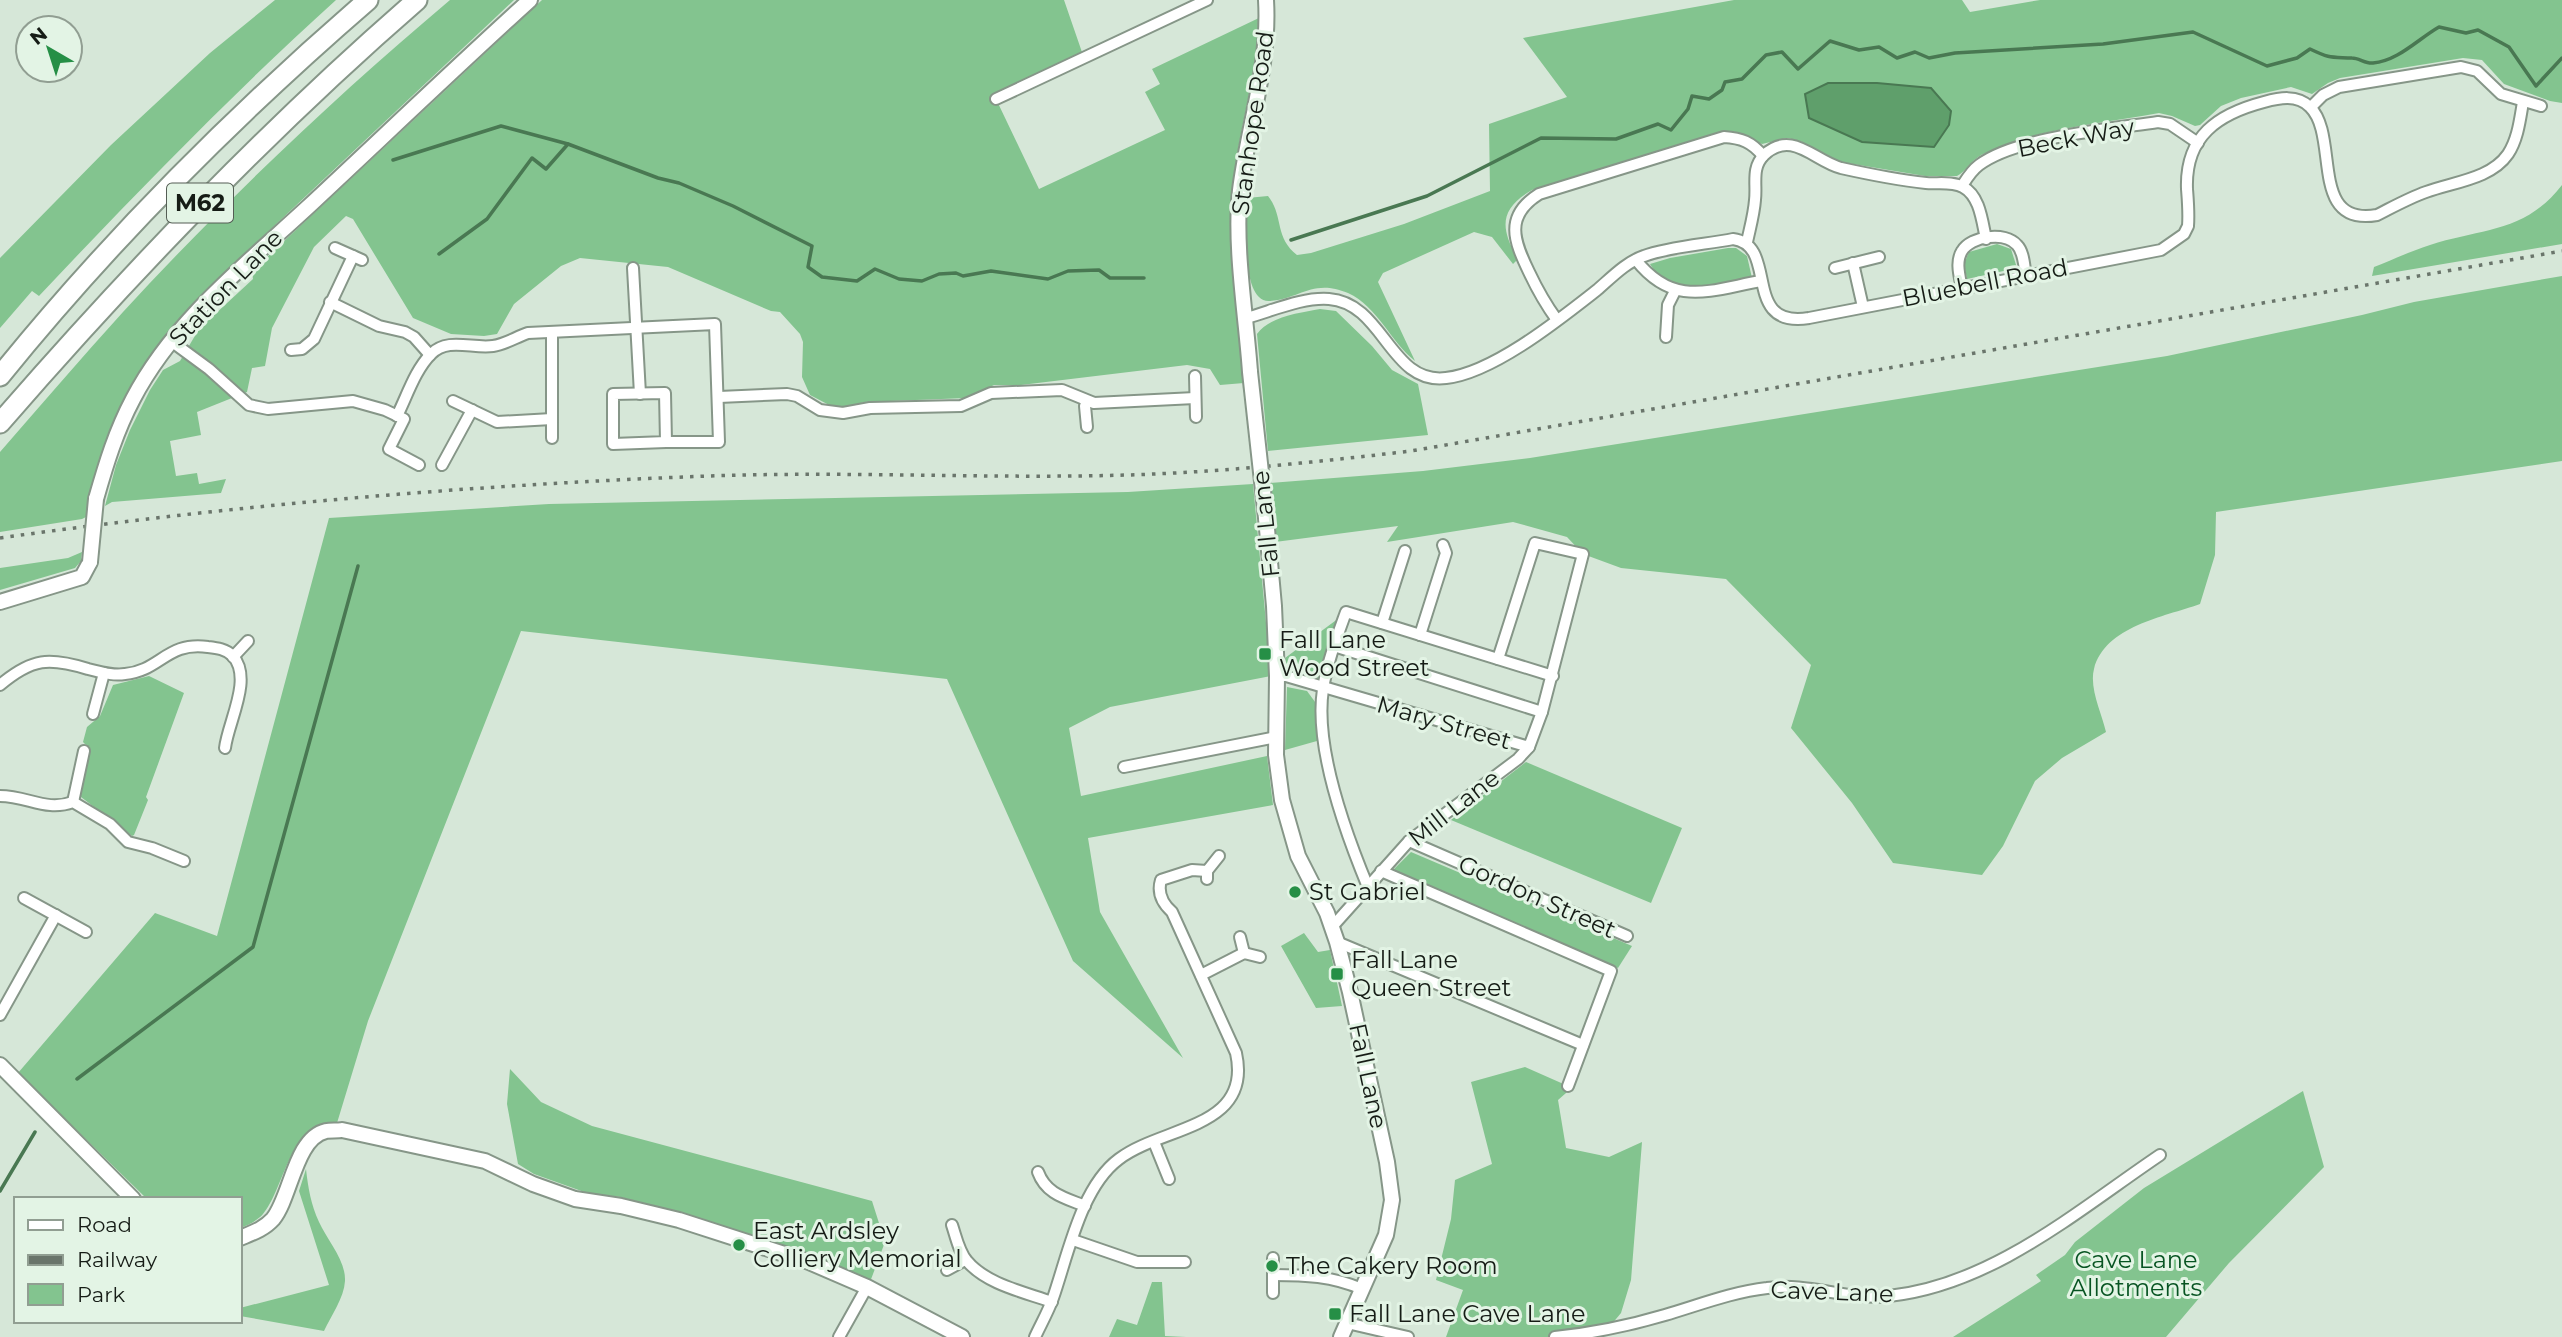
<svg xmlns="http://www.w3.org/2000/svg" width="2562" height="1337" viewBox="0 0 2562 1337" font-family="Montserrat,sans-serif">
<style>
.green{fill:#83c48f}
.water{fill:#5f9f6b;stroke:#497852;stroke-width:2}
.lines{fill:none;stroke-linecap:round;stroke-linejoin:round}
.stream{stroke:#497852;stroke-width:3.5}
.street-casing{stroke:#869688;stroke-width:14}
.secondary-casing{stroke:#869688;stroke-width:18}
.highway-casing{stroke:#869688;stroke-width:23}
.street{stroke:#fff;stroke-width:10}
.secondary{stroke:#fff;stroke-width:14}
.highway{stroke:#fff;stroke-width:19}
.rail{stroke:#6a756b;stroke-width:3.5;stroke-dasharray:3.5 7;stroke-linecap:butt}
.secondary-bridge-casing{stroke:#869688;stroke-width:18;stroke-linecap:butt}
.secondary-bridge{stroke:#fff;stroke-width:14}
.poi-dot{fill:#268f46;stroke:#e3f4e5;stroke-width:2.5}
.labels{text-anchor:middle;stroke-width:6;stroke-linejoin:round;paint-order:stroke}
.shield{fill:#e3f4e5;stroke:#545d54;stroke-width:2}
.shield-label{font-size:23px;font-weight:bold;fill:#161c16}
.street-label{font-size:24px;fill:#161c16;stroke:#e3f4e5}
.poi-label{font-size:24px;fill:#161c16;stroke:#e3f4e5;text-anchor:start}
.park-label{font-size:24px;fill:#075422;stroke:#e3f4e5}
</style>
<rect width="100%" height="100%" fill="#d6e7d8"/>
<g class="green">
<path d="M275 0H336C232 94 135 194 39 296L32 291 0 328V258L111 145 210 53Z"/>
<path d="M450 0H514L218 279C175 321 137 366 114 422 101 452 95 484 88 516L82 519 0 532V452C41 405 81 358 123 312 225 201 335 97 450 0Z"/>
<path d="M542 0H1064L1084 58 996 99 1039 189 1165 130 1145 92 1160 84 1152 69 1261 17C1256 79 1236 139 1231 202 1227 257 1239 327 1244 383L1220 385 1210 369 1187 365 1021 385H994L967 398 865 402 845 407 831 406 810 395 802 377 803 342 800 334 780 312 771 311 668 267 580 258 561 266 514 304 497 334 484 336 451 334 413 318 353 219 346 216 314 247 272 328 265 366 252 368 247 392 197 412 201 435 170 441 176 476 197 473 199 484 226 479 221 493 112 502 105 506 116 465 130 430 150 390 163 370 180 361 199 329 253 279 252 271Z"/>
<path d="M1734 0H1962L1970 12 2040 0H2562V103L2550 101 2504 84 2482 60 2463 58 2340 78 2328 83 2312 94 2291 87 2241 98 2221 106 2200 125 2195 126 2172 116 2159 113C2101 124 2035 128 1981 155 1971 161 1966 171 1957 176H1925L1841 162 1800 141 1787 138 1762 144 1736 132 1724 131 1532 190C1499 209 1500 228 1518 259L1513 264 1492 237 1474 232 1383 273 1378 282 1415 361C1390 341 1378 307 1348 293 1313 278 1300 299 1269 301 1240 302 1246 218 1247 198L1268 196C1284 216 1274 237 1297 255L1311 253 1404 224 1490 191 1489 124 1567 97 1523 38Z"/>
<path d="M2562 185V244L2372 276 2374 267C2392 260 2411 251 2430 245 2482 228 2525 233 2562 185Z"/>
<polygon points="1997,244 2011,249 2017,268 1967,279 1964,264 1969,252"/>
<path d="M1728 248H1736L1747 256 1752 278C1719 285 1672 301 1650 264L1670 258Z"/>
<path d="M2562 276V461L2216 512 2215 555 2200 604C2164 617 2105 626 2094 669 2089 688 2102 714 2106 732L2062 758 2035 781 2003 846 1982 875 1893 863 1852 803 1791 728 1811 665 1726 579 1621 568 1583 554 1567 537 1513 522 1387 542 1398 526 1275 542 1270 483 1423 471 1530 458 2167 356 2362 315 2414 302Z"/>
<path d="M1320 309 1336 311 1372 346 1392 370 1418 384 1428 435 1268 451 1257 334C1270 316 1300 313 1320 309Z"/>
<path d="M1253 484 1271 676 1110 707 1069 728 1081 796 1267 756 1273 805 1088 838 1100 912 1183 1058 1073 961 947 679 521 631 368 1021 337 1123C292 1115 284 1190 263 1214 257 1221 248 1225 240 1228V1199H147L18 1073 155 913 217 936 329 518 549 504 1128 492Z"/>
<polygon points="82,552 81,561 75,568 0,590 0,568 68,558"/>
<polygon points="1339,618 1321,676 1318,678 1287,667 1285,658"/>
<polygon points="149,676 184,693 146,797 148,800 134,835 132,836 81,797 81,781 88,747 83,742 87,727 100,716 113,685"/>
<polygon points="1287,687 1307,691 1318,706 1324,739 1285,750"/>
<polygon points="1526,762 1682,828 1651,903 1451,820"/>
<polygon points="1411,852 1632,946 1618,968 1395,874 1394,869"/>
<polygon points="1304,933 1318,952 1330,950 1342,1006 1316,1008 1281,946"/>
<polygon points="1525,1067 1568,1086 1574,1086 1558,1100 1566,1148 1609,1157 1642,1142 1631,1280 1621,1313 1606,1331 1555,1337 1446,1337 1463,1290 1436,1280 1451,1219 1455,1180 1492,1164 1471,1082"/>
<polygon points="510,1069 541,1102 592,1126 872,1201 885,1242 870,1282 844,1268 751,1236 651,1205 620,1197 587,1193 534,1174 518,1164 507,1104"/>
<polygon points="2303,1091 2324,1167 2229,1263 2166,1337 1953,1337 2041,1281 2036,1275 2065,1255 2075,1242 2144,1188"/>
<path d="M306 1169C308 1187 311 1205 319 1222 327 1240 346 1260 345 1281 344 1298 331 1316 324 1331L240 1316V1308L329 1285 299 1191Z"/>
<polygon points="1152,1282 1162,1282 1165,1336 1186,1337 1109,1337 1117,1319 1137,1325"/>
</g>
<polygon class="water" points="1828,83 1877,83 1931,88 1951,111 1949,125 1934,147 1862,142 1809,118 1805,94"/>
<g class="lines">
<g class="stream">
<polyline points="393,160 501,126 568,144 658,178 679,183 733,206 812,246 808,267 822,277 857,281 875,269 899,279 922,281 939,274 956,273 963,276 991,271 1048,279 1068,271 1099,270 1110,278 1144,278"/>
<path d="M1291 240 1427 196 1541 138 1616 139 1658 124 1671 130 1688 109 1692 96 1709 99 1722 90 1725 82 1742 79 1766 55 1782 52 1798 69 1830 41 1859 50 1879 47 1897 58 1915 52 1929 58 1955 53 2103 44 2193 32 2267 66 2297 58 2310 49C2331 59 2330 57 2352 58 2359 58 2366 64 2373 63 2398 61 2418 39 2439 27L2466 33 2478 30 2509 47 2536 86 2562 58"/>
<polyline points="439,254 487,219 532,158 546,169 568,144"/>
<polyline points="77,1079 253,947 358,566"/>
<polyline points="0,1191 35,1132"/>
</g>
<defs>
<g id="street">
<polyline points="996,99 1207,0"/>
<polyline points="2311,107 2323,95 2339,87 2461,67 2477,71 2501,94 2541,106"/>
<path d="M1962 186C1967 178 1971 171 1979 165 2016 137 2111 129 2158 122L2170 124 2198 143"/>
<path d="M1747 242C1750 228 1754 214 1755 200 1757 184 1751 168 1764 155 1792 129 1814 161 1841 168 1868 174 1898 180 1926 183 1937 184 1952 181 1963 187 1980 196 1982 221 1986 239"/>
<polyline points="335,248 362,260"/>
<path d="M1636 260C1674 308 1710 290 1761 281"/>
<polyline points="1853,263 1863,307"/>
<polyline points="633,268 640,394"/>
<polyline points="1835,268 1879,257"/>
<path d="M1962 289C1960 277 1955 262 1962 251 1971 236 2005 231 2017 245 2024 252 2024 266 2026 276"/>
<polyline points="330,302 379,326 405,332 414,337 430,355"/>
<path d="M1246 318C1272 311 1302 297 1329 299 1384 303 1390 385 1446 378 1493 373 1560 319 1597 290 1611 278 1626 262 1644 256 1667 247 1708 244 1733 239 1780 245 1740 329 1809 318L2161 250 2184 234 2188 226C2189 213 2188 202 2187 189 2185 136 2218 114 2264 102 2279 98 2297 94 2310 107 2340 136 2308 227 2377 215 2393 207 2409 198 2426 192 2453 182 2491 179 2508 154 2518 139 2520 119 2523 102"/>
<path d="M1557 320C1546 305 1537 289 1529 272 1514 241 1504 216 1539 194L1724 137C1741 138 1752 142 1763 156"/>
<polyline points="552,332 552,438"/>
<polyline points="1666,337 1668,305 1675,291"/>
<polyline points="171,341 209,369 249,405 268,409 353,401 385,410 404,419 389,449 419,465"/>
<polyline points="291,350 302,349 314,339 353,256"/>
<polyline points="1195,376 1196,417"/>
<polygon points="665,393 666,442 613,444 613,394"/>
<polyline points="719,397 787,394 797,396 820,410 843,413 870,408 961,406 991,393 1062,390 1094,403 1195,398"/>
<polyline points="453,401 497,422 552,419"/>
<polyline points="1087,401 1085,406 1087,427"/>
<path d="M397 416C407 396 415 370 431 354 448 337 472 349 493 346 506 344 516 337 528 333L715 324 719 442H666"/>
<polyline points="442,465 472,410"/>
<polyline points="1382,623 1405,551"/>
<polyline points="1420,635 1446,553 1443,545"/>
<polyline points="1334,646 1542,712"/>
<polyline points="233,657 248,641"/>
<polyline points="1277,676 1286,676 1529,747"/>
<path d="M0 685C32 658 49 657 88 669 101 672 112 676 125 674 160 671 167 641 208 647 217 648 226 649 233 656 253 679 228 722 225 748"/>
<polyline points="93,714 104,673"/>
<polyline points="1124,767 1276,737"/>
<path d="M0 796C28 796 46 812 73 802L110 824 128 842 152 848 184 861"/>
<polyline points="73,802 84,751"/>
<polyline points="1409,841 1627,936"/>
<polyline points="1381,871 1611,971 1568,1086"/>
<polyline points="1207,879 1207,871 1219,856"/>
<path d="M1368 887C1346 834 1314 747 1323 689 1327 663 1337 637 1346 612L1553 676"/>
<polyline points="24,898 86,932"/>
<polyline points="1332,927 1409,841 1518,759 1529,747 1542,712 1583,554 1535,543 1498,659"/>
<polyline points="1240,937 1244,953"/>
<polyline points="1337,942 1583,1045"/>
<polyline points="1201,975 1244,953 1260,957"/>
<polyline points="0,1015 56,915"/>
<polyline points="1154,1142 1169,1179"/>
<path d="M1038 1172C1046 1194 1065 1198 1085 1206"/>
<path d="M952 1225C956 1237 959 1252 967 1261 986 1284 1024 1292 1052 1302"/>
<polyline points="1073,1240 1137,1262 1185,1262"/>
<polyline points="947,1270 965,1260"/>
<path d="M1273 1275C1305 1275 1332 1276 1362 1289"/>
<polyline points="1273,1293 1273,1258"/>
<polyline points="1347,1323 1408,1337"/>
<polyline points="839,1337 867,1287"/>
<path d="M1035 1337C1041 1324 1048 1312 1053 1298 1068 1255 1081 1187 1119 1159 1162 1126 1253 1129 1236 1053L1172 912C1162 903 1157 893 1161 880L1192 870 1207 871"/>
<path d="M1555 1337C1593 1333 1628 1326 1665 1315 1699 1305 1732 1292 1767 1288 1808 1282 1849 1301 1889 1296 1992 1285 2077 1211 2160 1155"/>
</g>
<g id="secondary">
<path d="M1250 372C1246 315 1234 246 1240 190 1248 126 1270 65 1266 0"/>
<path d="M96 499C106 464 116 431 133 399 173 322 245 265 308 207 382 138 455 68 530 0"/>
<polyline points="1266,518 1274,606 1277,676 1276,755 1282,800 1298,856 1327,913 1337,942 1350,992 1387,1162 1392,1200 1386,1235 1341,1337"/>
<polyline points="0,602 82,577 90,562"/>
<polyline points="0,1065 133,1199"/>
<path d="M240 1238C252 1233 264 1229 273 1219 291 1197 295 1138 326 1131 331 1130 337 1131 342 1130L485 1161 533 1184 575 1199 621 1206 679 1220 809 1262 867 1287 962 1337"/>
</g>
<g id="highway">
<path d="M0 376C110 240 236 114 368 0"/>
<path d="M0 423C131 272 266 131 417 0"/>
</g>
</defs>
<use href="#street" class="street-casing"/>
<use href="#secondary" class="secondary-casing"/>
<use href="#highway" class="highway-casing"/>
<use href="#street" class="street"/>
<use href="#secondary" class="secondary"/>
<use href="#highway" class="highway"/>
<path class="rail" d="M0 538C234 505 472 485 708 476 848 471 988 479 1128 475 1223 472 1317 462 1411 451L2562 251"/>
<defs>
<g id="secondary-bridge">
<polyline points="1250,372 1266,518"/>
<polyline points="90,562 96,499"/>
</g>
</defs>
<use href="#secondary-bridge" class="secondary-bridge-casing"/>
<use href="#secondary-bridge" class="secondary-bridge"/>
</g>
<g class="poi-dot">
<rect x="1258" y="647" width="14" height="14" rx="3.5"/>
<circle cx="1295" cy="892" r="7"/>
<rect x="1330" y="967" width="14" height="14" rx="3.5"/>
<circle cx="739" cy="1245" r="7"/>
<circle cx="1272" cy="1266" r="7"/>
<rect x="1328" y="1307" width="14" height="14" rx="3.5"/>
</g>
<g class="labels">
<rect class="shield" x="167" y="183.5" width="66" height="39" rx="5"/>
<g class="shield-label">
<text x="200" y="211">M62</text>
</g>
<g class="street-label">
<text transform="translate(1253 123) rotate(-82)" y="8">Stanhope Road</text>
<text transform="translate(2076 138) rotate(-11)" y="8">Beck Way</text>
<text transform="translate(1985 283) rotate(-11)" y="8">Bluebell Road</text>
<text transform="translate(226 288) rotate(-46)" y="8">Station Lane</text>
<text transform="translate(1266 524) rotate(-96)" y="8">Fall Lane</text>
<text transform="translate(1444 723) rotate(16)" y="8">Mary Street</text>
<text transform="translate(1454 808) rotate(-38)" y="8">Mill Lane</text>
<text transform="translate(1537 897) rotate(24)" y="8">Gordon Street</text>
<text transform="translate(1368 1076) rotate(78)" y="8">Fall Lane</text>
<text transform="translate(1832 1292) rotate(2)" y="8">Cave Lane</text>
</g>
<g class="poi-label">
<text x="1279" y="648">Fall Lane<tspan x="1279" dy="28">Wood Street</tspan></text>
<text x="1309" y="900">St Gabriel</text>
<text x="1351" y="968">Fall Lane<tspan x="1351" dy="28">Queen Street</tspan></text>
<text x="753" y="1239">East Ardsley<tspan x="753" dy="28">Colliery Memorial</tspan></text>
<text x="1286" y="1274">The Cakery Room</text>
<text x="1349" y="1322">Fall Lane Cave Lane</text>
</g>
<g class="park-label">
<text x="2136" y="1268">Cave Lane<tspan x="2136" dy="28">Allotments</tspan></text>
</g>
</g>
<rect x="14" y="1197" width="228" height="126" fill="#e3f4e5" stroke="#919e92" stroke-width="2"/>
<rect x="28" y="1220" width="35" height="10" fill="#ffffff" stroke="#919e92" stroke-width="2"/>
<text x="77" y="1232" font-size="21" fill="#161c16">Road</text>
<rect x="28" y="1255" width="35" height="10" fill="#6a756b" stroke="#919e92" stroke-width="2"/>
<text x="77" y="1267" font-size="21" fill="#161c16">Railway</text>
<rect x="28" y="1284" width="35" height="21" fill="#83c48f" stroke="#919e92" stroke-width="2"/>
<text x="77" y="1302" font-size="21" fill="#161c16">Park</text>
<g transform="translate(49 49) rotate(321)"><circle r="33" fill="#e3f4e5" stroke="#919e92" stroke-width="2"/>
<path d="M0-5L12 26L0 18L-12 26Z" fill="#268f46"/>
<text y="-10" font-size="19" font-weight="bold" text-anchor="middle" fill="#161c16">N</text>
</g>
</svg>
